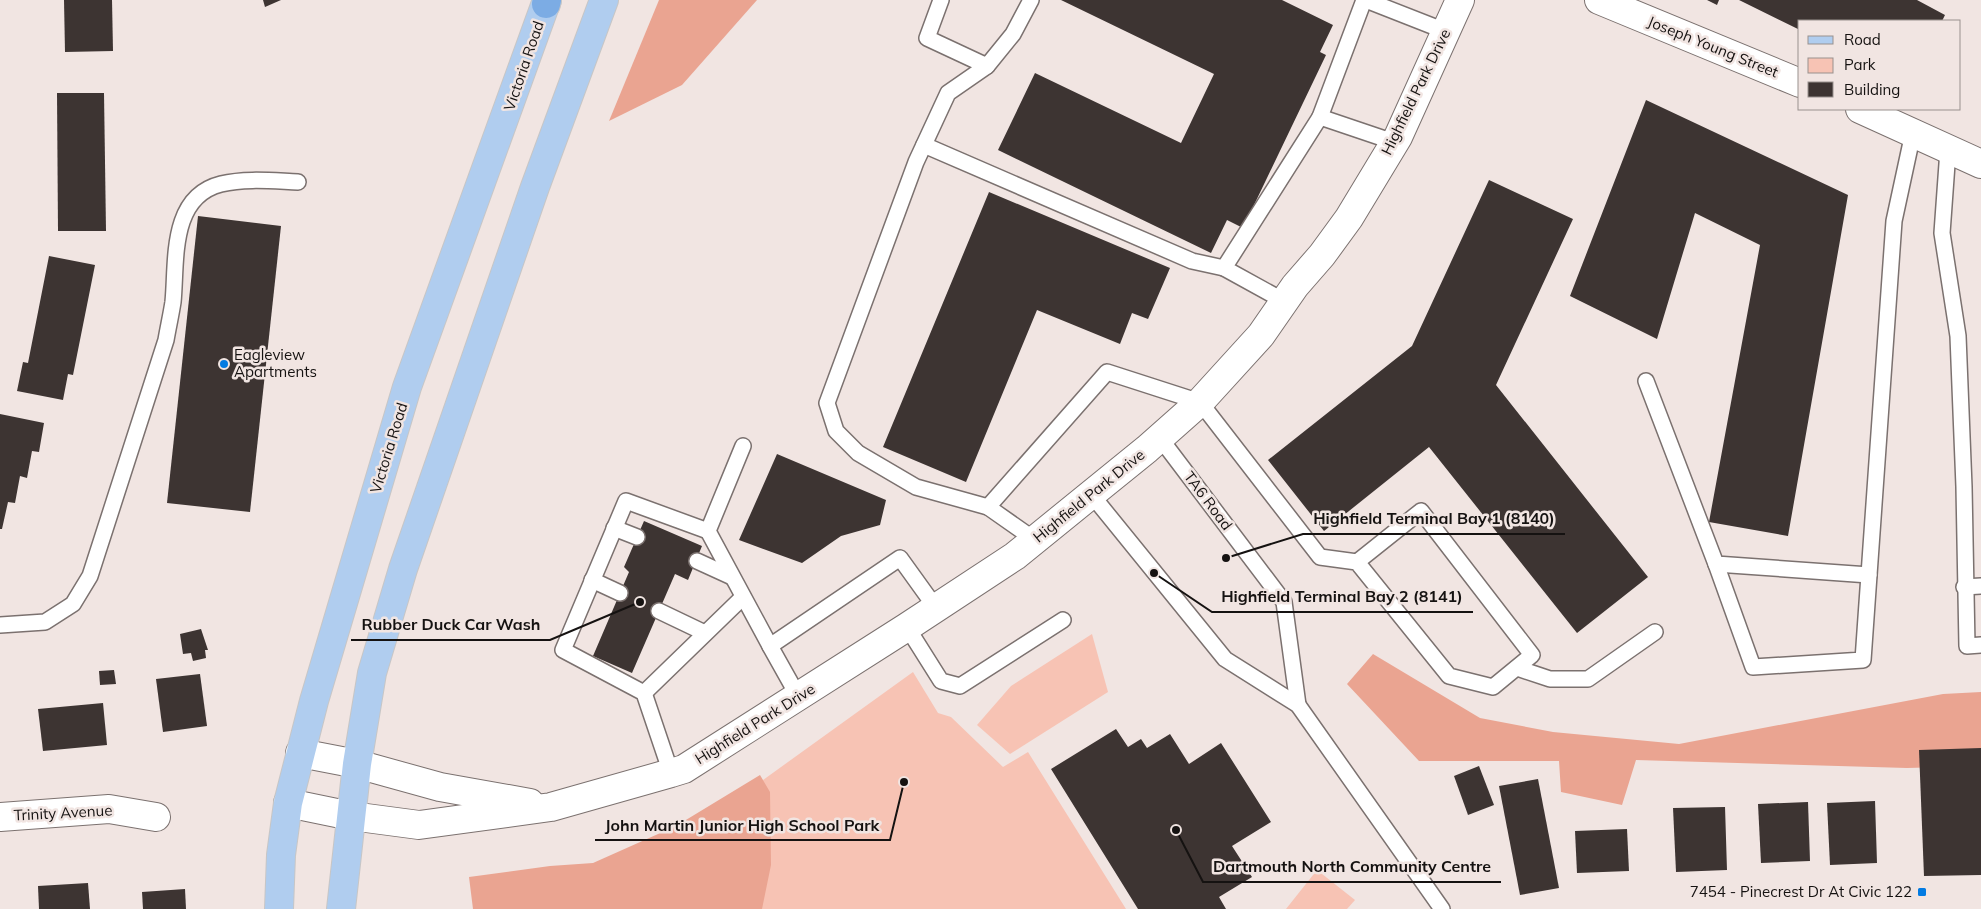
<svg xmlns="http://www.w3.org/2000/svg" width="1981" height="909" viewBox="0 0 1981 909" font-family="Mulish,sans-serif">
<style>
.green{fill:#f7c3b4}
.forest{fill:#eaa491}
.building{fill:#3d3432}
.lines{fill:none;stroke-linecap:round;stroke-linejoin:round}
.service-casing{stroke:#7b716f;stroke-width:18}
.minor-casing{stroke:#7b716f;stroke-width:30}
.tertiary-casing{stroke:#7b716f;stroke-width:30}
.primary-casing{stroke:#c7c6c6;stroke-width:30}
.motorway-casing{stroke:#c7c6c6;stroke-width:30}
.service{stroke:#fff;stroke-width:15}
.minor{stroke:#fff;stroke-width:28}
.tertiary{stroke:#fff;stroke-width:28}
.primary{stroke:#b0cdef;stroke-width:28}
.motorway{stroke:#7cace4;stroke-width:28}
.poi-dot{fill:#037be2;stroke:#f1e5e2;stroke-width:2}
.labels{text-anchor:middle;stroke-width:5;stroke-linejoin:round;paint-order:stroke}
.street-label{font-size:15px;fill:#151211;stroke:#f1e5e2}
.poi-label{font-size:15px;fill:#151211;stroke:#f1e5e2;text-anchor:start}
.leader{fill:none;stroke:#151211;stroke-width:2}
.callout-dot{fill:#151211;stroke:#f1e5e2;stroke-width:2}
.callout-label{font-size:16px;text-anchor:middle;font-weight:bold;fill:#151211;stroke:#f1e5e2;stroke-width:5;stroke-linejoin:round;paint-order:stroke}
</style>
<rect width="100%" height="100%" fill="#f1e5e2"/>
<g class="green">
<polygon points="1092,634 1108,692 1010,754 977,725 1011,686"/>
<polygon points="913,672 938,713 951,717 1003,767 1028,752 1126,909 681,909 738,798"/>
<polygon points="1317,870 1355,900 1347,909 1286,909"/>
</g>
<g class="forest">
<polygon points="659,0 757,0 682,85 609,121"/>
<polygon points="1373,654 1480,718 1553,732 1679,744 1943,694 1981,692 1981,766 1907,768 1636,760 1622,805 1561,792 1559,761 1419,761 1347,684"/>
<polygon points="760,775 770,792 771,865 762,909 473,909 469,877 550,866 593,863 676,826"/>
</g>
<g class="building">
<polygon points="64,0 112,0 113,51 65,52"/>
<polygon points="263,0 281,0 265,7"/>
<polygon points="1061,0 1282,0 1333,25 1320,52 1326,55 1243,228 1227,220 1211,253 998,150 1035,73 1181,143 1214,74"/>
<polygon points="1707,0 1719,0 1717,5"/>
<polygon points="1739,0 1917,0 1945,15 1942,21 1800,21 1800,30"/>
<polygon points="57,93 104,93 106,231 58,231"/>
<polygon points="1646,100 1848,195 1788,536 1709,522 1760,245 1695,213 1657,339 1570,296"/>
<polygon points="1489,180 1573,219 1496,385 1648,577 1577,633 1429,447 1324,531 1268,460 1412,346"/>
<polygon points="989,192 1170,268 1148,319 1132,313 1120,344 1037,310 966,482 883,447"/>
<polygon points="198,216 281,226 250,512 167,503"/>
<polygon points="49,256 95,265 73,375 68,374 63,400 17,391 23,362 28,363"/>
<polygon points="0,414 44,423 39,452 32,451 27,478 20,476 15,503 8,502 2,529 0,529"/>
<polygon points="777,454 886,500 880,525 841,536 802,563 739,540"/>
<polygon points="644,521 702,546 688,580 675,574 632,673 593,656 629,572 624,567"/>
<polygon points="201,629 208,650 205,650 206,658 193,661 191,653 183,654 180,634"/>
<polygon points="114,670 116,684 100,685 99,671"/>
<polygon points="200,674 207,726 163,732 156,679"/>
<polygon points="103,703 107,745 43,751 38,709"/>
<polygon points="1116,729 1128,747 1141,739 1147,748 1170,734 1189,764 1221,743 1271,822 1232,846 1252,877 1219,897 1226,909 1138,909 1051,769"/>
<polygon points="1981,748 1981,875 1924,876 1919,750"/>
<polygon points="1479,766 1494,805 1468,815 1454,776"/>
<polygon points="1538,779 1559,888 1520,895 1499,786"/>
<polygon points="1875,801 1877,863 1830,865 1827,803"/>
<polygon points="1808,802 1810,861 1761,863 1758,804"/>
<polygon points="1725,807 1727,870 1676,872 1673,808"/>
<polygon points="1627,829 1629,871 1577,873 1575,831"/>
<polygon points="88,883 90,909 39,909 38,886"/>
<polygon points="185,889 186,909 143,909 142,892"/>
</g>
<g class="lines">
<defs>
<g id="service">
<polyline points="941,0 927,38 987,66 1013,34 1031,0"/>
<polyline points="1364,0 1320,117 1394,142"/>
<polyline points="1366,0 1445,31"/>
<polyline points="987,66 948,93 916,162 827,403 836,431 858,453 916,487 988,507 1035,540"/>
<polyline points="924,145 1192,261 1224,268"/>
<polyline points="1948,150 1942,233 1958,336 1964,487 1967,646 1981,645"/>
<polyline points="1284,301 1224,268 1320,117"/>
<polyline points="1646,381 1716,564 1869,575 1894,221 1913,133"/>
<polyline points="1160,438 1284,602 1298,705"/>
<polyline points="743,446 708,531 770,646"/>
<polyline points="1091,494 1225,659 1298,705 1442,909"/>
<polyline points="988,507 1107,372 1200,402 1320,557 1357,562 1449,676 1493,687 1532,655 1421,511 1357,562"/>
<polyline points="614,528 637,537"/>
<polyline points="697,561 732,577"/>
<polyline points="1716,564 1753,667 1863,660 1869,575"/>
<polyline points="592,580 620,593"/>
<polyline points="1964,587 1981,586"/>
<polyline points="659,611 705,633"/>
<path d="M0 625 45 622 73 604 90 576 166 340C168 328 171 315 173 302 177 262 169 197 221 184 246 178 273 181 298 182"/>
<polyline points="907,627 941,681 960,686 1063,620"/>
<polyline points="1517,668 1550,679 1588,679 1655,632"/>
<polyline points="644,693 743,597"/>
<polyline points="798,696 770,646 900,558 936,608"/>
<polyline points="671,773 644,693 563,650 626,501 708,531"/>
</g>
<g id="minor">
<polyline points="1599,0 1800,83"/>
<polyline points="1860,109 1981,164"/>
<polyline points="0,817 109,809 156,817"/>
</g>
<g id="tertiary">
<polyline points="300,753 357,764 440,787 530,803"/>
<polyline points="288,803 351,816 419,825 551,807 671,773 684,769 907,627 1015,556 1147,449 1200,402 1261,335 1295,286 1322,255 1349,218 1398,137 1460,0"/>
</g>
<g id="primary">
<polyline points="279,909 281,855 288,803 314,701 407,387 547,0"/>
<polyline points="341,909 357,764 372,673 403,569 535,187 604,0"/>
</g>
<polyline id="motorway" points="546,4 547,0"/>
</defs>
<use href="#service" class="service-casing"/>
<use href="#minor" class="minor-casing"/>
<use href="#tertiary" class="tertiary-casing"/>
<use href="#primary" class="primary-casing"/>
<use href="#motorway" class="motorway-casing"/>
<use href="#service" class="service"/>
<use href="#minor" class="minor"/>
<use href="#tertiary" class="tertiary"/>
<use href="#primary" class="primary"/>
<use href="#motorway" class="motorway"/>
</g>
<g class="poi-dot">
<circle cx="224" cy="364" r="5"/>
<rect x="1917" y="887" width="10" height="10" rx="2.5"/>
</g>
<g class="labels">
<g class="street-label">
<text transform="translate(1713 47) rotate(22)" y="5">Joseph Young Street</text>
<text transform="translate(524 66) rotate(-71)" y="5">Victoria Road</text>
<text transform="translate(1416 92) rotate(-64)" y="5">Highfield Park Drive</text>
<text transform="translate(389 448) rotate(-73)" y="5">Victoria Road</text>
<text transform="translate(1089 496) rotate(-39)" y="5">Highfield Park Drive</text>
<text transform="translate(1208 501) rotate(53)" y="5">TA6 Road</text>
<text transform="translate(755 724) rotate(-32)" y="5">Highfield Park Drive</text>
<text transform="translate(63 813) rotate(-3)" y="5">Trinity Avenue</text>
</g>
<g class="poi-label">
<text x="234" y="360">Eagleview<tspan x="234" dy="17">Apartments</tspan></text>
<text x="1912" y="897" text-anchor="end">7454 - Pinecrest Dr At Civic 122</text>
</g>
</g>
<path class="leader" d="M1226 558L1303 534H1565M1154 573L1212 612H1473M640 602L550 640H351M904 782L890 840H595M1176 830L1203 882H1501"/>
<g class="callout-dot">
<circle cx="1226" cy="558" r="5"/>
<circle cx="1154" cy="573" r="5"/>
<circle cx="640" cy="602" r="5"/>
<circle cx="904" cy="782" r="5"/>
<circle cx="1176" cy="830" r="5"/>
</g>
<g class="callout-label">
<text x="1434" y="524">Highfield Terminal Bay 1 (8140)</text>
<text x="1342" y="602">Highfield Terminal Bay 2 (8141)</text>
<text x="451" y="630">Rubber Duck Car Wash</text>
<text x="742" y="831">John Martin Junior High School Park</text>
<text x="1352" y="872">Dartmouth North Community Centre</text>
</g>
<rect x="1798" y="20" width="162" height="90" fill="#f1e5e2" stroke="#99918e"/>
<rect x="1808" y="36" width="25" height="8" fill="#b0cdef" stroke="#99918e"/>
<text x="1844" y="45" font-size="15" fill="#151211">Road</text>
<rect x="1808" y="58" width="25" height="15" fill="#f7c3b4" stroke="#99918e"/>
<text x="1844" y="70" font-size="15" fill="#151211">Park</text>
<rect x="1808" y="82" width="25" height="15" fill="#3d3432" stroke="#99918e"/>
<text x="1844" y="95" font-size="15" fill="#151211">Building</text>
</svg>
